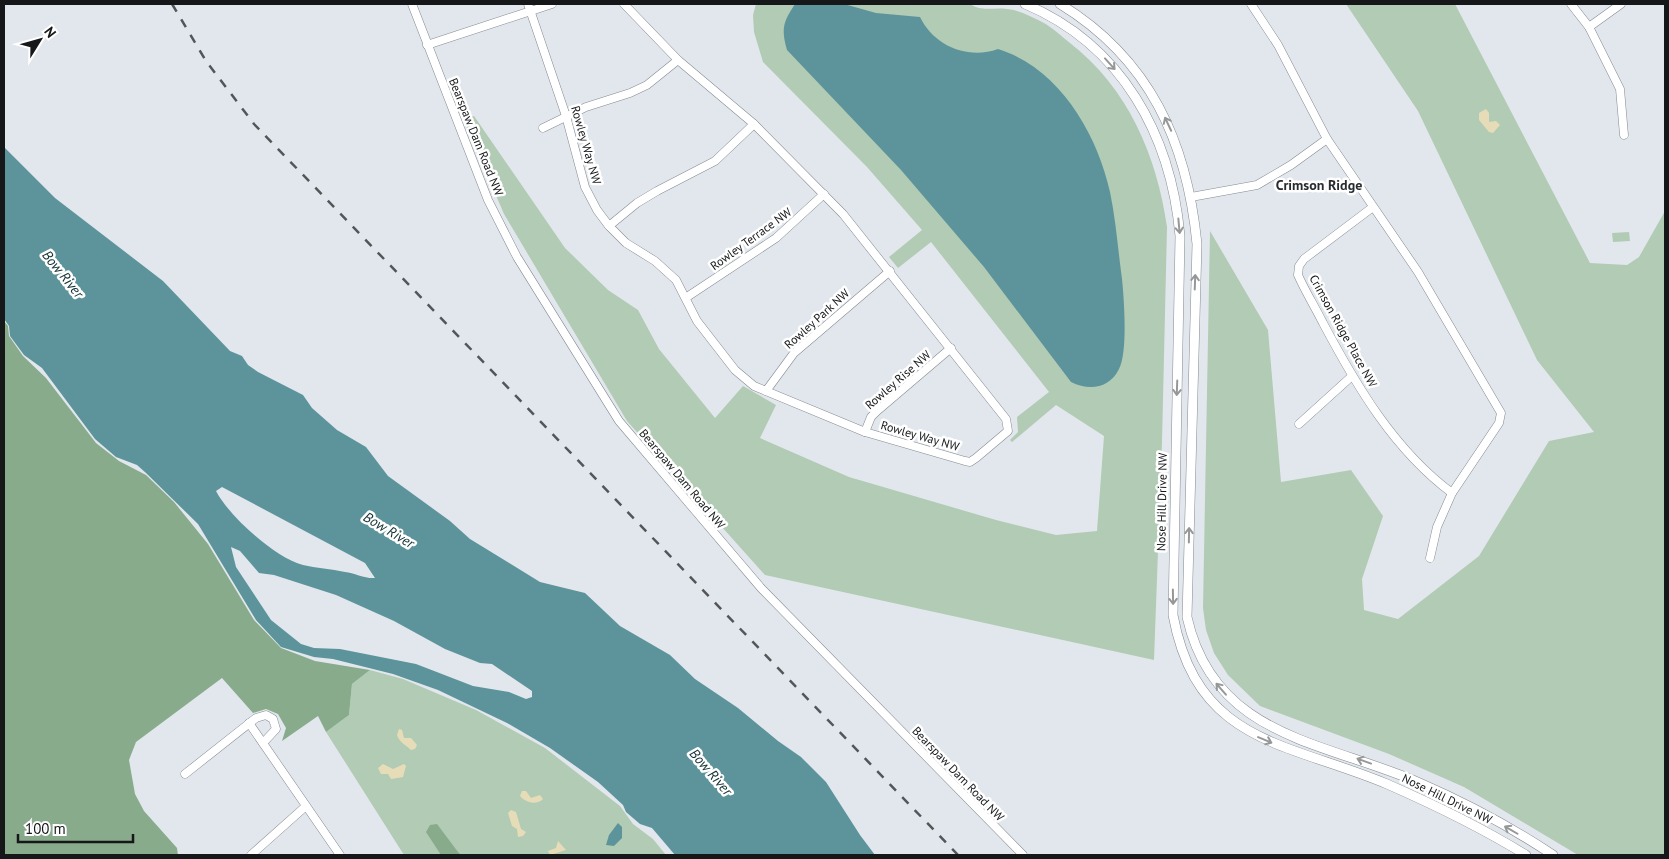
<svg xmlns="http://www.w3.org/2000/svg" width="1669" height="859" viewBox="0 0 1669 859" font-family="'PT Sans',sans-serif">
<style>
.green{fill:#b2cbb4}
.forest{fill:#88ab8c}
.sand{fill:#e6ddb8}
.water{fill:#5d949b;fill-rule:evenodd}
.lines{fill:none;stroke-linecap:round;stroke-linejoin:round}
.minor-casing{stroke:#858b90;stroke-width:9}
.tertiary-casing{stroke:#858b90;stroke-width:10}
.minor{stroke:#fff;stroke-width:8}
.tertiary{stroke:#fff;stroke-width:9}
.rail{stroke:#535659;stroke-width:2.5;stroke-dasharray:9 9;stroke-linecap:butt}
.oneway{stroke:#969798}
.labels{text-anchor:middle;stroke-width:5;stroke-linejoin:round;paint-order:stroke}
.street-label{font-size:12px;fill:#151719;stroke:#fff}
.neighbourhood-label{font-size:14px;font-weight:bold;fill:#262b2f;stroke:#fff}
.water-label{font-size:14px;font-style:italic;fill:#122f32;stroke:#fff}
</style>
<rect width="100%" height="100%" fill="#e1e7ed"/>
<g class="green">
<path d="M756 4H970C982 12 993 7 1007 9 1019 10 1032 17 1042 22 1052 27 1061 36 1070 43 1128 88 1157 156 1167 227L1162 442 1154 660 765 575 627 421 504 214 463 118 474 116 565 248 608 290 638 310 659 349 715 418 743 386 776 405 760 438 849 477 996 520 1056 535 1097 531 1104 436 1056 405 1012 442 1010 440 1018 432 1017 417 1049 392 931 242 898 268 889 257 922 230 867 167 763 62 754 32 753 15Z"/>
<polygon points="1346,4 1455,4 1590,263 1627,265 1639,257 1665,211 1665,855 1578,855 1464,787 1389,754 1260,706 1228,675 1214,653 1206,630 1203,608 1210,231 1268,330 1281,482 1351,470 1383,516 1362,579 1364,610 1398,619 1479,556 1549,441 1594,432 1537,360 1418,111"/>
<polygon points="1629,232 1630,241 1613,242 1612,233"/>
<polygon points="370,670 403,679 476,710 545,748 620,806 633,824 653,839 666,855 404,855 326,732 349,715 352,684"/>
</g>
<g class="forest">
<polygon points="4,321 8,326 9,336 23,356 46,378 96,443 119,461 146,475 174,502 208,544 254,620 281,648 315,661 370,670 352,684 349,715 326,732 318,716 282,741 286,728 278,714 266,709 253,713 222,678 136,742 129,760 135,794 144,811 177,848 178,855 4,855"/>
<polygon points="437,824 458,852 461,855 441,855 426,832 430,825"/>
</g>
<g class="sand">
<polygon points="1486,109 1489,113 1489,122 1496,121 1500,125 1493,133 1489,132 1479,120 1479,113"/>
<path d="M399 729 402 730 404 738H411L417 745 415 749 411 750C406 745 399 742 397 735Z"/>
<polygon points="383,764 393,769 404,764 406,766 403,777 391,779 388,774 381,774 378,768"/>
<path d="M522 791H526L531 798 540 795 543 799C536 806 525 802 520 796Z"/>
<polygon points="511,810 516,812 521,829 526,832 523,836 518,837 517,829 512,826 508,813"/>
<polygon points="558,841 566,850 550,855 548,851 556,848"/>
</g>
<g class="water">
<path d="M795 4H844L876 13 920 17C934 46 968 60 998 49 1059 68 1097 133 1110 192 1116 221 1118 250 1122 279 1124 299 1128 352 1119 369 1109 389 1089 391 1071 382L984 267 901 170 787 50C781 29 783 22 795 4Z"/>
<path d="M4 147 55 198 163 281 230 351 242 356 248 365 258 372 303 395 312 408 337 430 366 447 388 476 450 521 470 539 540 582 585 593 620 626 670 655 695 679 738 708 778 741 801 757 826 782 860 835 875 855H675L652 828 640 824 626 812 623 805 598 782 550 748 507 723 438 690 393 674 333 659 314 657 281 647 256 620 198 524 146 473 137 465 116 457 95 439 42 368 24 355 10 336 9 326 4 319ZM222 487 365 563 375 578C366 579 354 573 345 572 331 569 316 568 303 565 275 558 229 516 216 491ZM231 547 240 551 259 573 274 575 336 595 394 621 445 649 480 663 492 664 532 691V697L526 699 509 692 473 686 416 664 340 649 314 648 301 644 271 620 236 567Z"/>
<polygon points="618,823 622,827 622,838 614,846 606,845 609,835"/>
</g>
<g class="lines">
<defs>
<g id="minor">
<polyline points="412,4 488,200 517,257 619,421 761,588 1023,855"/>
<polyline points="528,4 566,116 585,187 597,210 609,226 626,243 655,261 676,280 697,321 735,370 754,386 865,432 965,461 970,462 976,458 1008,431 1006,419 843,214 754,124 678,60 624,4"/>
<path d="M1251 4 1278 45 1327 139 1418 272 1501 413 1499 423 1452 493C1394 450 1356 385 1323 323 1315 307 1305 291 1298 275L1299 266 1304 259 1373 207"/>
<polyline points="1571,4 1589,27 1620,89 1624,135"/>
<polyline points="1589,27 1621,4"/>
<polyline points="427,45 552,4"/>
<polyline points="543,128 586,107 630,93 647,85 678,60"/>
<polyline points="1191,197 1257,185 1291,165 1327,139"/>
<polyline points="609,226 637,203 657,191 715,161 754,124"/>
<polyline points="687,297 776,238 824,194"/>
<polyline points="766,391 794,353 890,271"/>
<polyline points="1299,424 1352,376"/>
<polyline points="865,432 871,417 877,411 951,348"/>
<polyline points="1430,558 1437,527 1452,493"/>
<polyline points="249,723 340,855"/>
<polyline points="185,774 256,718 266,715 273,719 276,729 263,743"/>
<polyline points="251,855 306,806"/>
</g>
<g id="tertiary">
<path d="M1025 4C1122 45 1171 135 1180 236L1173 615C1197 744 1287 742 1387 784 1435 805 1482 828 1526 855"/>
<path d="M1060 4C1150 59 1187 142 1197 244L1187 617C1214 738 1324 741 1420 783 1466 803 1511 827 1553 855"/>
</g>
</defs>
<use href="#minor" class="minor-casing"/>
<use href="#tertiary" class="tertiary-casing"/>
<use href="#minor" class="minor"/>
<use href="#tertiary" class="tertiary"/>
<polyline class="rail" points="172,4 206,61 254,124 958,855"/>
</g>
<defs><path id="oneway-shaft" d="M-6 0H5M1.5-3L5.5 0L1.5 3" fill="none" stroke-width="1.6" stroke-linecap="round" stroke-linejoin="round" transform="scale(1.25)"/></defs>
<g class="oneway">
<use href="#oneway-shaft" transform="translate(1110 64) rotate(48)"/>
<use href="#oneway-shaft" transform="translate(1168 124) rotate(-115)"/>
<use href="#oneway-shaft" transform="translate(1179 226) rotate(85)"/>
<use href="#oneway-shaft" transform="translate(1195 282) rotate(-88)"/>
<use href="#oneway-shaft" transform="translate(1177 388) rotate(92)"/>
<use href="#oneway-shaft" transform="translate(1189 535) rotate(-89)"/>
<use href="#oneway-shaft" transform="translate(1173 597) rotate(89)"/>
<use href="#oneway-shaft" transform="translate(1221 689) rotate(-131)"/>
<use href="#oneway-shaft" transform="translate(1265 740) rotate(23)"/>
<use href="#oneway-shaft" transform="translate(1364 761) rotate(-160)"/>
<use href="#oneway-shaft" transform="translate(1511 830) rotate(-150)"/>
</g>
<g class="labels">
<g class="street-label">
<text transform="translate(476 137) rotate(68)" y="4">Bearspaw Dam Road NW</text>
<text transform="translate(586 145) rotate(74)" y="4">Rowley Way NW</text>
<text transform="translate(751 239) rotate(-36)" y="4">Rowley Terrace NW</text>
<text transform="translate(817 319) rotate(-42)" y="4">Rowley Park NW</text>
<text transform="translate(1343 331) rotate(61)" y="4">Crimson Ridge Place NW</text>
<text transform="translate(898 380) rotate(-41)" y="4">Rowley Rise NW</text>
<text transform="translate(920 436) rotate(16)" y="4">Rowley Way NW</text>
<text transform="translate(682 479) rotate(50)" y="4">Bearspaw Dam Road NW</text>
<text transform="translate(1162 502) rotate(-89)" y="4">Nose Hill Drive NW</text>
<text transform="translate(958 774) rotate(46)" y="4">Bearspaw Dam Road NW</text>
<text transform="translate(1447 799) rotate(26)" y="4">Nose Hill Drive NW</text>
</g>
<g class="neighbourhood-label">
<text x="1319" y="190">Crimson Ridge</text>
</g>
<g class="water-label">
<text transform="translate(63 274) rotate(51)" y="5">Bow River</text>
<text transform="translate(389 530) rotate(31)" y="5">Bow River</text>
<text transform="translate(711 772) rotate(49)" y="5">Bow River</text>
</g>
</g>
<rect width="1669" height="859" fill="none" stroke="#151719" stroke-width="10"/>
<g transform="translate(40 40) rotate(53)" stroke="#ffffff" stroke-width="4" paint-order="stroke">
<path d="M0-4L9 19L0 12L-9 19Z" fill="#151719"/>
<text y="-8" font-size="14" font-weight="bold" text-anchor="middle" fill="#151719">N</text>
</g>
<path d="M18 834v8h115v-8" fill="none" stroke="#151719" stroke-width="2.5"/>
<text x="25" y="834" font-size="15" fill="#151719" stroke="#ffffff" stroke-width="4" paint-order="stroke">100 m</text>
</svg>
